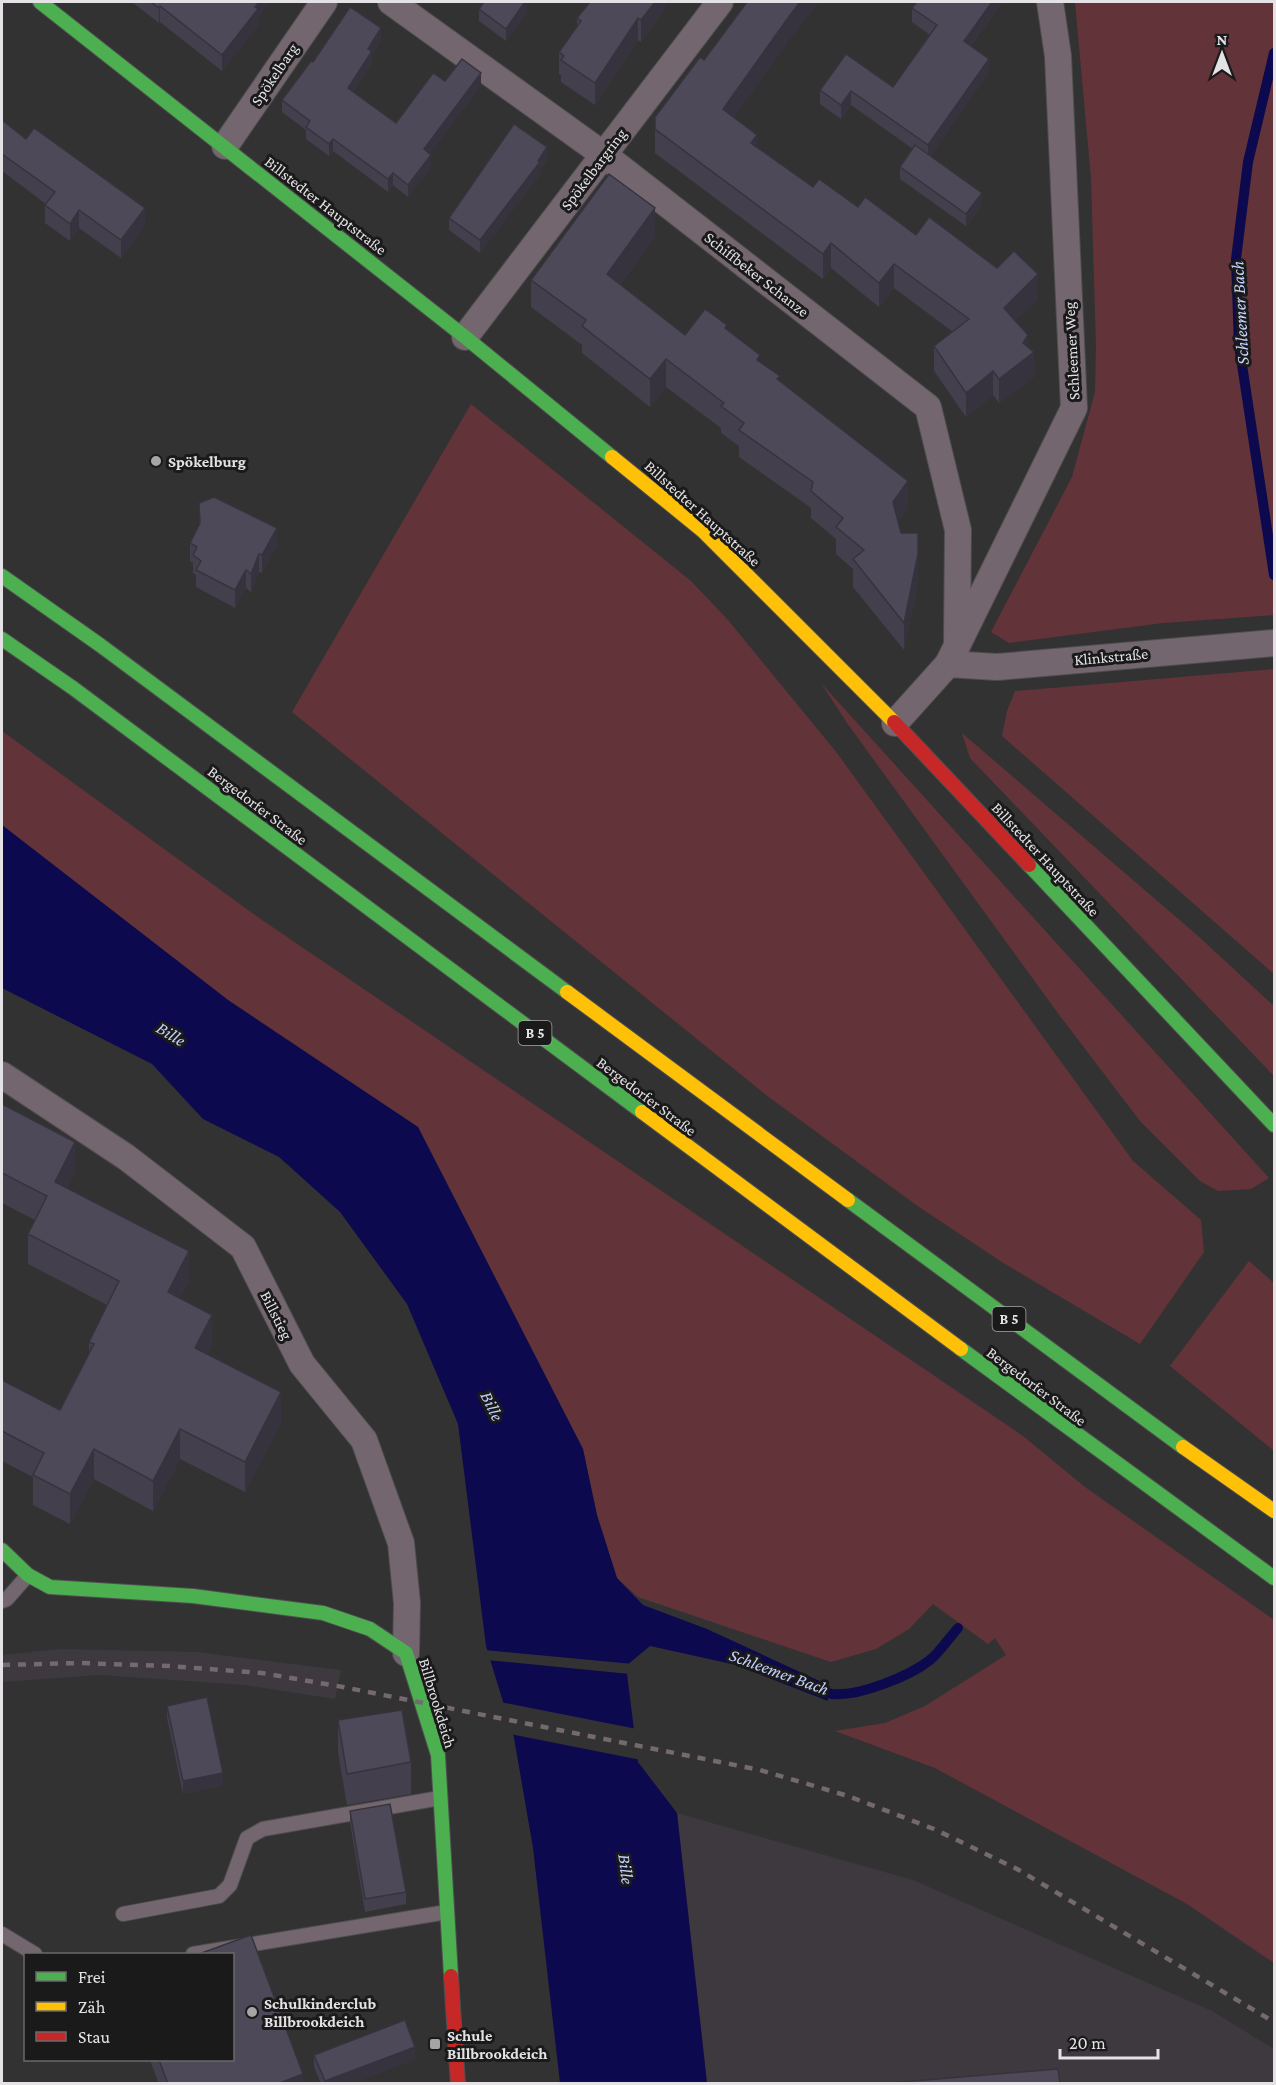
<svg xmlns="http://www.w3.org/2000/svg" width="1276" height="2085" viewBox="0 0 1276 2085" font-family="'Crimson Pro',serif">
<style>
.built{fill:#3e383f}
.green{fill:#63333a}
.water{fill:#0d094e}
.pier{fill:#333233}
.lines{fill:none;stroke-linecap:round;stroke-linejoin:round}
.stream{stroke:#0d094e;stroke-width:10}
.lane-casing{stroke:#4f4e4f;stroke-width:16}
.street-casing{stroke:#4f4e4f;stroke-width:28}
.fast-casing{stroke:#4f4e4f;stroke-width:16}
.slow-casing{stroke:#4f4e4f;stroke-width:16}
.jam-casing{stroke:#4f4e4f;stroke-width:16}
.lane{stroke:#74666e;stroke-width:14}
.street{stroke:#74666e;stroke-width:26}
.fast{stroke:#4caf50;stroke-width:14}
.slow{stroke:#ffc107;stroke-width:14}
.jam{stroke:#c62828;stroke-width:14}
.rail{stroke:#73696e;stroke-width:4.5;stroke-dasharray:8 8;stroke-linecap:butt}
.wall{fill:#433f4c}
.shaded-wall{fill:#37333e}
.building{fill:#4e4958;stroke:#37333e;stroke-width:1.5}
.poi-dot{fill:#a6a4a6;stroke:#1b1a1b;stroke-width:2}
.labels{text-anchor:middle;stroke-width:6;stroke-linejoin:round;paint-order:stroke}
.shield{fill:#1b1a1b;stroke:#a8a6a8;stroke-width:1.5}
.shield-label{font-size:15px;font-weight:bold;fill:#e4e2e4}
.street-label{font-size:16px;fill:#e4e2e4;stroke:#1b1a1b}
.poi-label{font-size:16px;font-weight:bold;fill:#e4e2e4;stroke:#1b1a1b;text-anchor:start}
.water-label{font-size:18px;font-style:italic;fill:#c3d2fd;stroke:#1b1a1b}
</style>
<rect width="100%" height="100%" fill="#333233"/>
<g class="built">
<polygon points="60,1649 197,1652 341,1670 335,1699 245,1685 100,1675 2,1682 2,1655"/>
<polygon points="677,1813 913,1880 1212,2011 1274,2049 1274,2083 707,2083"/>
</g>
<g class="green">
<polygon points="1075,2 1274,2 1274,615 1163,623 1009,643 991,632 1072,477 1095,392 1096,346 1091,178"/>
<polygon points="471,404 691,581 728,620 837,753 1133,1161 1201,1220 1204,1252 1140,1344 1005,1264 919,1207 770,1098 292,712"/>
<polygon points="1274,669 1274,974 1002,736 1007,711 1015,691"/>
<polygon points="821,683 1269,1178 1251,1189 1218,1191 1200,1181 1140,1121 1060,1016 847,723"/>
<polygon points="2,731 262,920 1023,1436 1085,1487 1274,1620 1274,1963 1187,1904 935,1768 835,1731 885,1723 925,1706 1006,1655 995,1638 988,1644 933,1604 909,1629 876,1649 831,1662 638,1597 617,1578 597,1515 583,1449 418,1127 228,1000 2,825"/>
<polygon points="962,733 1197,935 1274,1006 1274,1076 970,758"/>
<polygon points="1249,1261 1274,1283 1274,1451 1170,1366"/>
</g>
<polygon class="water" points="2,825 228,1000 418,1127 583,1449 597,1515 617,1578 643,1605 707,1629 826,1684 828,1701 736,1665 650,1646 626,1666 638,1762 677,1813 707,2083 560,2083 533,1848 514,1738 486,1646 458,1424 407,1304 340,1212 279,1157 203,1119 152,1064 2,988"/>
<g class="pier">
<polygon points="484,1650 633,1664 629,1667 630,1674 487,1660"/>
<polygon points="500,1702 637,1729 641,1760 510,1734"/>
</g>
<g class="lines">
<g class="stream">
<polyline points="1274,53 1248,162 1236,259 1239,345 1274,575"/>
<path d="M815 1687C820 1689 827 1693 832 1694 858 1697 910 1676 930 1660 940 1652 949 1638 958 1628"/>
</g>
<defs>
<g id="lane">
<polyline points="2,1601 7,1599 28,1575"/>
<polyline points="123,1914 219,1896 230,1885 247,1838 263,1829 440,1798"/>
<polyline points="2,1934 35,1954"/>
<polyline points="193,1954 447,1912"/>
</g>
<g id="street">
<polyline points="391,2 604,155 928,407 958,530 957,642"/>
<polyline points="225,146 324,2"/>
<polyline points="465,337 720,2"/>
<polyline points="948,664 997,667 1274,643"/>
<polyline points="895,723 948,664 1074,408 1058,56 1050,2"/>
<polyline points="2,1075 126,1157 243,1247 302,1364 364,1440 401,1543 407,1603 406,1653"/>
</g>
<g id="fast">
<polyline points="40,2 465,337 612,457"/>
<polyline points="2,576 100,645 567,992"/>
<polyline points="2,639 73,688 642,1112"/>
<polyline points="1029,865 1274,1125"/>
<polyline points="848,1200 1183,1447"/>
<polyline points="961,1349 1274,1578"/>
<polyline points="2,1550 28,1575 50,1587 193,1596 323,1613 370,1629 406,1653 438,1755 451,1976"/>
</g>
<g id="slow">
<polyline points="612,457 703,531 894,722"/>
<polyline points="567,992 848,1200"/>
<polyline points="642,1112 961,1349"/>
<polyline points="1183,1447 1274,1511"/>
</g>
<g id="jam">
<polyline points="894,722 1029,865"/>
<polyline points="451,1976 458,2084"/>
</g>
</defs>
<use href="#lane" class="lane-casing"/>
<use href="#street" class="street-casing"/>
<use href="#fast" class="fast-casing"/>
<use href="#slow" class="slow-casing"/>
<use href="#jam" class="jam-casing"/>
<use href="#lane" class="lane"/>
<use href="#street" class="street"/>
<use href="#fast" class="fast"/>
<use href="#slow" class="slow"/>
<use href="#jam" class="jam"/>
<polyline class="rail" points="2,1665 79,1663 169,1666 262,1673 343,1687 760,1770 848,1796 934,1829 1017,1869 1274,2022"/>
</g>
<g class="wall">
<polygon points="132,2 269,2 258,18 258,25 222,71 160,22 159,23"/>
<polygon points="527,2 527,12 506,41 479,21 479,9"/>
<polygon points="665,2 665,9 641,42 638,40 595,105 561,82 561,75 559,74 559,52 577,27 577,18"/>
<polygon points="1002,2 971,45 989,72 930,156 982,205 966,226 900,179 900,167 913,149 851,105 841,119 820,104 820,90 893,87 930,35 912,22 912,8"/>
<polygon points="381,40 372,55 372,63 353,92 396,123 445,81 481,85 429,154 431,167 408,197 393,185 388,192 333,151 329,156 306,139 306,130 282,112 282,100 313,62"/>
<polygon points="788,42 734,117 757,147 813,187 858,207 916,235 1038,299 1015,321 1028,347 1034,377 999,403 993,395 966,417 934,371 934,346 953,332 894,288 879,307 831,268 823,279 655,153 655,117"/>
<polygon points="2,120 26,139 145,225 121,258 79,228 70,241 45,223 45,205 46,204 2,171"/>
<polygon points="547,159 540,170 540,174 480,253 449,230 449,218"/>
<polygon points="655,236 620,284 685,335 727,330 908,508 898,522 901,533 918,582 904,650 853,587 853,569 836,554 836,539 811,518 811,508 739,457 739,446 721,433 721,428 666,387 650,407 582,353 582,345 531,307 531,280"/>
<polygon points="199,503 277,545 262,573 259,572 251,592 246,588 235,608 196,587 196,575 193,573 193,563 190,561 190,543 199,525"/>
<polygon points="2,1104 75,1172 67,1188 189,1281 180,1298 212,1345 207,1355 281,1422 245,1492 180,1459 153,1511 94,1479 70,1524 33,1505 33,1477 2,1461 2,1380 60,1410 89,1355 89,1342 107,1305 28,1264 28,1234 35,1220 2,1203"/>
<polygon points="167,1706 223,1785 183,1794 167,1718"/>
<polygon points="338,1720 411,1762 411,1794 347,1805 338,1752"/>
<polygon points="350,1811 406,1892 406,1904 365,1912 350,1823"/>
<polygon points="314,2055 415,2059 351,2084 321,2084 314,2067"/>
<polygon points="150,2060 232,2060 303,2084 159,2084"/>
</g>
<g class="shaded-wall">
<polygon points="259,2 269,2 258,18 258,25 222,71 222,55"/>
<polygon points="522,2 527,2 527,12 506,41 506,29"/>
<polygon points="655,2 665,2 665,9 641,42 641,20"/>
<polygon points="800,2 819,2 788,42 723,133 723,109 788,18"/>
<polygon points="992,2 1002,2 964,54 964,41"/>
<polygon points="160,6 160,22 159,23 159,8"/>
<polygon points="638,18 638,40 595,105 595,83"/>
<polygon points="381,28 381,40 372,55 372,63 348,100 348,88 368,49"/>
<polygon points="989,59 989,72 928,159 928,145"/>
<polygon points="481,73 481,85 424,162 424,149"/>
<polygon points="851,91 851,105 841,119 841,105"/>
<polygon points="757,135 757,159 751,143"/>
<polygon points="333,139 333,151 329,156 329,144"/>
<polygon points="547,147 547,159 540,170 540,174 480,253 480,240"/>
<polygon points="431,155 431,167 408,197 408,185"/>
<polygon points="393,173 393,185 388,192 388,179"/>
<polygon points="982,193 982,205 966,226 966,214"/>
<polygon points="145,208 145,225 121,258 121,240"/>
<polygon points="655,208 655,236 607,301 607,274"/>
<polygon points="79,210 79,228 70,241 70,224"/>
<polygon points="831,243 831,268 823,279 823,254"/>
<polygon points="894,264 894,288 879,307 879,283"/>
<polygon points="1038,274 1038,299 1004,332 1004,308"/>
<polygon points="1028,335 1028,357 1034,352 1034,377 999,403 999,379"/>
<polygon points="666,359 666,387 650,407 650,379"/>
<polygon points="993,371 993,395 966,417 966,393"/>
<polygon points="908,481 908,508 893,529 893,502"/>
<polygon points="277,528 277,545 262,573 262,555"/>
<polygon points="918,533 918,582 904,650 904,623"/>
<polygon points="259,554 259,572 251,592 251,574"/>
<polygon points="246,570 246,588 235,608 235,590"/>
<polygon points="75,1142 75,1172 55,1212 55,1182"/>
<polygon points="189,1251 189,1281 168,1322 168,1292"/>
<polygon points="212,1315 212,1345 195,1378 195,1348"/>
<polygon points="281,1392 281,1422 245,1492 245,1462"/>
<polygon points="180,1429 180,1459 153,1511 153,1481"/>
<polygon points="94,1449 94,1479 70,1524 70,1494"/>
<polygon points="223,1773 223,1785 183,1794 183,1781"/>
<polygon points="415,2047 415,2059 351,2084 325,2084 325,2081"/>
<polygon points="303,2074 303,2084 277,2084"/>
</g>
<g class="building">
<polygon points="151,2 259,2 255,7 258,9 222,55 160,6 159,8"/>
<polygon points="484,2 525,2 506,29 479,9"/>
<polygon points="590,2 655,2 641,20 638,18 595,83 561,60 564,56 559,52 581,21 577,18"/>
<polygon points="747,2 800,2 788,18 723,109 757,135 751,143 813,187 819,179 858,207 865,197 916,235 929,217 997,268 1014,251 1038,274 1004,308 1028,335 1023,343 1034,352 999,379 993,371 966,393 934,346 969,319 894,264 879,283 831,243 823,254 655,129 655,117 700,57 704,60"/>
<polygon points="917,2 992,2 964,41 989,59 928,145 851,91 841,105 820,90 846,54 893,87 937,25 912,8"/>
<polygon points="350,7 381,28 368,49 372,51 348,88 396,123 433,73 445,81 462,59 481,73 424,149 431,155 408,185 393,173 388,179 333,139 329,144 306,127 310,121 282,100 311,61 313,62"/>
<polygon points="2,120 26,139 34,128 145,208 121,240 79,210 70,224 45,205 55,192 2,154"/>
<polygon points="514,124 547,147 538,161 540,162 480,240 449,218"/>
<polygon points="915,145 982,193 966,214 900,167"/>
<polygon points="609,174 655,208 607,274 685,335 705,309 727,325 725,328 760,355 757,360 780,376 777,379 908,481 893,502 901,533 918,533 918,554 904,623 853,559 864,550 836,527 843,518 811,491 813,482 739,430 744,423 721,406 724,403 666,359 650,379 582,326 586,320 531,280"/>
<polygon points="214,497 277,528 262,555 259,554 251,574 246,570 235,590 196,570 201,561 193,555 197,547 190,543 200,523 199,503"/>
<polygon points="2,1104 75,1142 55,1182 189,1251 168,1292 212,1315 195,1348 281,1392 245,1462 180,1429 153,1481 94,1449 70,1494 33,1475 44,1453 2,1431 2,1380 60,1410 94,1344 89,1342 119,1281 28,1234 47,1196 2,1173"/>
<polygon points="207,1697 223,1773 183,1781 167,1706"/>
<polygon points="402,1710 411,1762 347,1774 338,1720"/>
<polygon points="390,1804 406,1892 365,1899 350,1811"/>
<polygon points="251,1935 303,2074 277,2084 168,2084 159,2060 232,2060 232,1954 199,1954"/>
<polygon points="405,2020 415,2047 325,2081 314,2055"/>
<polygon points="1058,2069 1060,2084 878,2084"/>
</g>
<g class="poi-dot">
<circle cx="156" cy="461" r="6"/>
<circle cx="252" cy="2012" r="6"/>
<rect x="429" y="2038" width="12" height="12" rx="3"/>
</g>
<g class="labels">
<g class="shield">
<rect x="518.5" y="1021" width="33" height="24" rx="4.5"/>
<rect x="992.5" y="1307" width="33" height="24" rx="4.5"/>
</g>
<g class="shield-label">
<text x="535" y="1038">B 5</text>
<text x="1009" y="1324">B 5</text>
</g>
<g class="street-label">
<text transform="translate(274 74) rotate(-56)" y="6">Spökelbarg</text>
<text transform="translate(593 169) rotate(-53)" y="6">Spökelbargring</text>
<text transform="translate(326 205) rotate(38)" y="6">Billstedter Hauptstraße</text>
<text transform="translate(757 274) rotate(38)" y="6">Schiffbeker Schanze</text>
<text transform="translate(1071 351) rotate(-93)" y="6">Schleemer Weg</text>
<text transform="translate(703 513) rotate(42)" y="6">Billstedter Hauptstraße</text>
<text transform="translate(1111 656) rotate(-5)" y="6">Klinkstraße</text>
<text transform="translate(258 805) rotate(37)" y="6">Bergedorfer Straße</text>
<text transform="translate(1046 859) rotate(47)" y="6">Billstedter Hauptstraße</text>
<text transform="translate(647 1096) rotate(37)" y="6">Bergedorfer Straße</text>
<text transform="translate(277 1315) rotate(63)" y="6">Billstieg</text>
<text transform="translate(1037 1386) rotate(37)" y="6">Bergedorfer Straße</text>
<text transform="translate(438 1703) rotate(73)" y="6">Billbrookdeich</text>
</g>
<g class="poi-label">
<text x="168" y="467">Spökelburg</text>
<text x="264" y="2009">Schulkinderclub<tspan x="264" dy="18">Billbrookdeich</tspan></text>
<text x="447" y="2041">Schule<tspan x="447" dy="18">Billbrookdeich</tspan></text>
</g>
<g class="water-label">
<text transform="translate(1240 313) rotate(-93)" y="6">Schleemer Bach</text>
<text transform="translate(171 1034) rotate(31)" y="6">Bille</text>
<text transform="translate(492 1406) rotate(64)" y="6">Bille</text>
<text transform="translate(779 1672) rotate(20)" y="6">Schleemer Bach</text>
<text transform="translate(626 1869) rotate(83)" y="6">Bille</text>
</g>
</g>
<rect width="1276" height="2085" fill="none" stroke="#e4e2e4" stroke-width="6"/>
<rect x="24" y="1953" width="210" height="108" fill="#1b1a1b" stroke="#6b6a6b" stroke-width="1.5"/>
<rect x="36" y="1972" width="30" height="9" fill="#4caf50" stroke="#6b6a6b" stroke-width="1.5"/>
<text x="78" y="1983" font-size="18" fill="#e4e2e4">Frei</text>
<rect x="36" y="2002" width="30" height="9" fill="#ffc107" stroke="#6b6a6b" stroke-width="1.5"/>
<text x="78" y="2013" font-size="18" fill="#e4e2e4">Zäh</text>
<rect x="36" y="2032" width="30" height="9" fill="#c62828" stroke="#6b6a6b" stroke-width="1.5"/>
<text x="78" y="2043" font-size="18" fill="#e4e2e4">Stau</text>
<g transform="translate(1222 54)" stroke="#1b1a1b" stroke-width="4.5" paint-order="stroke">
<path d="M0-4.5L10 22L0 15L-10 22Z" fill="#e4e2e4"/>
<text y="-9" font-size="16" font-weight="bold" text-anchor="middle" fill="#e4e2e4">N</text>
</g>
<path d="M1060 2049v9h98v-9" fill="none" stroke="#e4e2e4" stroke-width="3"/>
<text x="1069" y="2049" font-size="18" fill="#e4e2e4" stroke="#1b1a1b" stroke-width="4.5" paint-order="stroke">20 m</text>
</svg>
